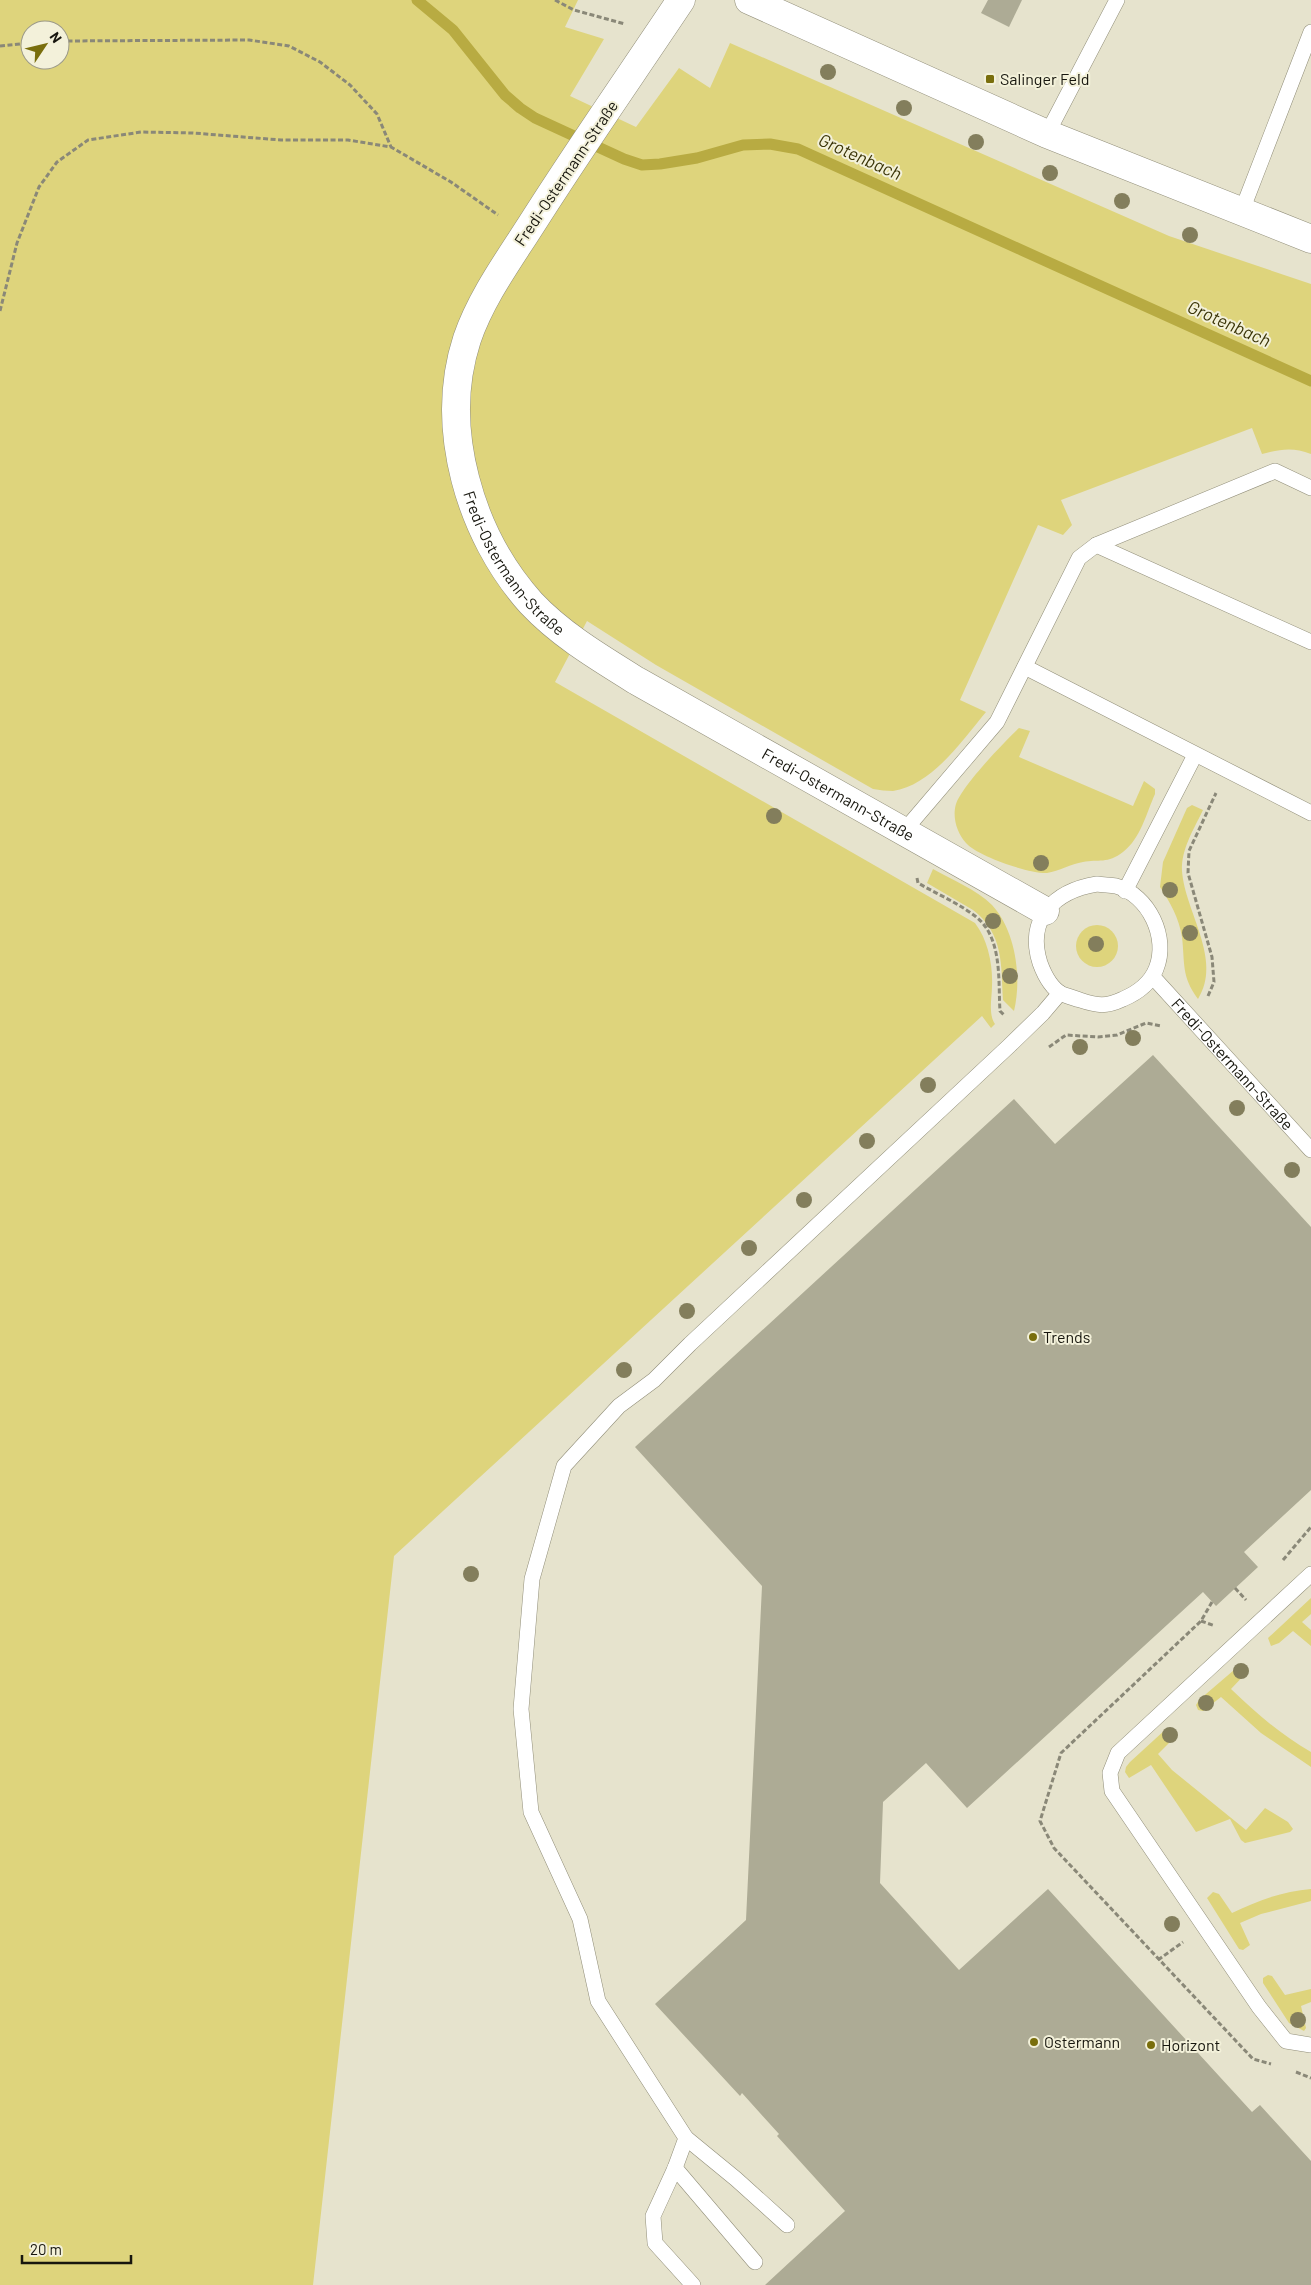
<svg xmlns="http://www.w3.org/2000/svg" width="1311" height="2285" viewBox="0 0 1311 2285" font-family="Barlow,sans-serif">
<style>
.green{fill:#ded47c;fill-rule:evenodd}
.lines{fill:none;stroke-linecap:round;stroke-linejoin:round}
.stream{stroke:#b8ab42;stroke-width:11}
.building{fill:#adab95}
.service-casing{stroke:#918e79;stroke-width:16}
.minor-casing{stroke:#918e79;stroke-width:29}
.path{stroke:#8a8878;stroke-width:3;stroke-dasharray:5 2.5;stroke-linecap:butt}
.service{stroke:#fff;stroke-width:15}
.minor{stroke:#fff;stroke-width:28}
.tree{fill:#837e5c}
.poi-dot{fill:#796e0c;stroke:#f3f1da;stroke-width:2}
.labels{text-anchor:middle;stroke-width:4;stroke-linejoin:round;paint-order:stroke}
.poi-label{font-size:16px;fill:#17160e;stroke:#f3f1da;text-anchor:start}
.street-label{font-size:16px;fill:#17160e;stroke:#f3f1da}
.water-label{font-size:18px;font-style:italic;fill:#3c3609;stroke:#f3f1da}
</style>
<rect width="100%" height="100%" fill="#e6e3cd"/>
<g class="green">
<path d="M0 0H578L565 27 604 39 570 96 636 127 679 68 710 88 730 43 1169 236 1311 284V454C1293 447 1281 449 1262 454L1252 428 1061 500 1072 525 1063 535 1038 525 960 700 986 712C962 741 932 785 893 791 886 791 880 790 873 789L656 665 587 621 555 682 975 923C988 940 993 965 992 986 992 998 988 1014 995 1024L991 1028 982 1016 394 1556 313 2285H0ZM30 30H60V60H30Z"/>
<path d="M1019 728 1030 731 1019 757 1133 806 1144 781 1155 789V794C1146 814 1141 838 1123 852 1108 864 1098 859 1083 862 1071 864 1059 871 1047 873 1030 874 977 856 966 843 957 833 952 817 956 804 962 786 1004 742 1019 728Z"/>
<path d="M1192 805 1203 810C1194 829 1181 849 1182 871 1185 912 1223 960 1198 999 1181 976 1185 963 1182 937 1179 918 1170 902 1160 887L1163 862 1187 808Z"/>
<path d="M933 869C952 880 976 889 992 905 1016 931 1022 978 1014 1011L1003 1000C1001 965 1004 934 973 910L927 883Z"/>
<circle cx="1097" cy="946" r="21"/>
<polygon points="1311,1598 1311,1614 1302,1622 1311,1630 1311,1646 1293,1631 1279,1643 1271,1646 1268,1638"/>
<path d="M1241 1664 1249 1670 1231 1689C1256 1713 1281 1735 1311 1752V1767L1261 1733 1221 1697 1203 1711 1198 1710 1196 1705 1199 1700Z"/>
<polygon points="1166,1729 1172,1730 1175,1737 1158,1754 1172,1770 1246,1830 1265,1808 1288,1822 1293,1829 1290,1832 1245,1843 1241,1840 1230,1819 1196,1832 1151,1765 1129,1778 1125,1772 1126,1767 1130,1762"/>
<path d="M1311 1889V1901L1261 1914 1240 1923 1250 1945 1243 1950 1239 1949 1207 1898 1213 1892 1219 1894 1232 1913C1257 1901 1283 1891 1311 1889Z"/>
<polygon points="1268,1975 1272,1976 1285,1995 1311,1989 1311,2002 1301,2006 1306,2028 1304,2031 1289,2023 1263,1983 1263,1978"/>
</g>
<g class="lines">
<polyline class="stream" points="417,0 453,30 505,95 520,108 535,118 624,159 642,165 660,164 697,158 743,145 770,144 798,149 1311,381"/>
</g>
<g class="building">
<polygon points="988,0 1022,0 1009,27 981,13"/>
<polygon points="1153,1055 1311,1227 1311,1490 1244,1552 1258,1567 1216,1606 1203,1592 967,1808 926,1763 883,1802 880,1883 959,1970 1048,1889 1252,2112 1260,2105 1311,2161 1311,2285 765,2285 845,2211 777,2136 779,2134 742,2093 740,2096 655,2004 746,1920 762,1586 635,1447 1014,1099 1055,1144"/>
</g>
<g class="lines">
<defs>
<g id="service">
<polyline points="1047,134 1117,0"/>
<polyline points="1241,213 1311,32"/>
<polyline points="1096,545 1311,642"/>
<polyline points="1025,667 1311,813"/>
<polyline points="904,831 997,722 1079,558 1096,545 1275,471 1311,488"/>
<path d="M1097 884C1103 885 1110 885 1116 886 1149 895 1169 938 1156 969 1150 984 1137 993 1123 999 1106 1007 1098 1006 1080 1000 1074 998 1067 996 1062 994 1051 988 1044 974 1040 963 1026 919 1054 891 1097 884Z"/>
<polyline points="1125,891 1195,755"/>
<path id="s1" d="M1153 977 1311 1150"/>
<polyline points="1311,1574 1118,1753 1110,1773 1112,1791 1259,2007 1286,2041 1311,2045"/>
<polyline points="686,2138 736,2179 787,2225"/>
<polyline points="675,2168 755,2262"/>
<polyline points="693,2285 655,2243 653,2216 675,2168 686,2138 598,2001 580,1919 531,1812 521,1709 532,1579 564,1466 619,1406 654,1380 690,1344 1009,1046 1043,1013 1060,993"/>
</g>
<g id="minor">
<path id="s2" d="M681 0C631 75 579 149 531 225 508 261 481 298 467 339 438 428 470 535 531 603 561 635 600 658 637 681L1045 911"/>
<polyline points="749,0 1047,134 1311,239"/>
</g>
</defs>
<use href="#service" class="service-casing"/>
<use href="#minor" class="minor-casing"/>
<g class="path">
<polyline points="555,0 574,10 625,24"/>
<polyline points="60,41 249,40 289,46 320,62 350,85 377,114 391,147"/>
<polyline points="0,46 30,43"/>
<polyline points="0,311 17,243 39,187 57,162 88,140 141,132 193,133 281,140 348,140 391,147 451,182 498,215"/>
<path d="M917 878 918 883C937 894 958 903 975 916 1003 937 998 981 1000 1011L1004 1015"/>
<polyline points="1208,996 1214,982 1212,957 1188,873 1189,851 1216,793"/>
<polyline points="1049,1047 1066,1035 1098,1037 1117,1035 1146,1023 1161,1026"/>
<polyline points="1283,1560 1311,1527"/>
<polyline points="1235,1588 1246,1600"/>
<polyline points="1212,1602 1201,1621 1061,1753 1040,1821 1054,1848 1253,2059 1271,2064"/>
<polyline points="1201,1621 1215,1626"/>
<polyline points="1158,1960 1183,1942"/>
<polyline points="1296,2072 1311,2078"/>
</g>
<use href="#service" class="service"/>
<use href="#minor" class="minor"/>
</g>
<g class="tree">
<circle cx="828" cy="72" r="8"/>
<circle cx="904" cy="108" r="8"/>
<circle cx="976" cy="142" r="8"/>
<circle cx="1050" cy="173" r="8"/>
<circle cx="1122" cy="201" r="8"/>
<circle cx="1190" cy="235" r="8"/>
<circle cx="774" cy="816" r="8"/>
<circle cx="1041" cy="863" r="8"/>
<circle cx="1170" cy="890" r="8"/>
<circle cx="993" cy="921" r="8"/>
<circle cx="1190" cy="933" r="8"/>
<circle cx="1096" cy="944" r="8"/>
<circle cx="1010" cy="976" r="8"/>
<circle cx="1133" cy="1038" r="8"/>
<circle cx="1080" cy="1047" r="8"/>
<circle cx="928" cy="1085" r="8"/>
<circle cx="1237" cy="1108" r="8"/>
<circle cx="867" cy="1141" r="8"/>
<circle cx="1292" cy="1170" r="8"/>
<circle cx="804" cy="1200" r="8"/>
<circle cx="749" cy="1248" r="8"/>
<circle cx="687" cy="1311" r="8"/>
<circle cx="624" cy="1370" r="8"/>
<circle cx="471" cy="1574" r="8"/>
<circle cx="1241" cy="1671" r="8"/>
<circle cx="1206" cy="1703" r="8"/>
<circle cx="1170" cy="1735" r="8"/>
<circle cx="1172" cy="1924" r="8"/>
<circle cx="1298" cy="2020" r="8"/>
</g>
<g class="poi-dot">
<rect x="985" y="74" width="10" height="10" rx="2.5"/>
<circle cx="1033" cy="1337" r="5"/>
<circle cx="1034" cy="2042" r="5"/>
<circle cx="1151" cy="2045" r="5"/>
</g>
<g class="labels">
<g class="poi-label">
<text x="1000" y="85">Salinger Feld</text>
<text x="1043" y="1343">Trends</text>
<text x="1044" y="2048">Ostermann</text>
<text x="1161" y="2051">Horizont</text>
</g>
<g class="street-label">
<text transform="translate(566 173) rotate(-56)" y="6">Fredi-Ostermann-Straße</text>
<text dy="6" stroke="none"><textPath href="#s2" startOffset="642">Fredi-Ostermann-Straße</textPath></text>
<text dy="6" stroke="none"><textPath href="#s2" startOffset="1048">Fredi-Ostermann-Straße</textPath></text>
<text dy="6" stroke="none"><textPath href="#s1" startOffset="118">Fredi-Ostermann-Straße</textPath></text>
</g>
<g class="water-label">
<text transform="translate(860 157) rotate(24)" y="6">Grotenbach</text>
<text transform="translate(1229 324) rotate(24)" y="6">Grotenbach</text>
</g>
</g>
<g transform="translate(45 45) rotate(55)"><circle r="24" fill="#f3f1da" stroke="#9b9988"/>
<path d="M0-4L9 19L0 12L-9 19Z" fill="#796e0c"/>
<text y="-8" font-size="14" font-weight="bold" text-anchor="middle" fill="#17160e">N</text>
</g>
<path d="M22 2255v8h109v-8" fill="none" stroke="#17160e" stroke-width="2.5"/>
<text x="30" y="2255" font-size="15" fill="#17160e" stroke="#f3f1da" stroke-width="4" paint-order="stroke">20 m</text>
</svg>
